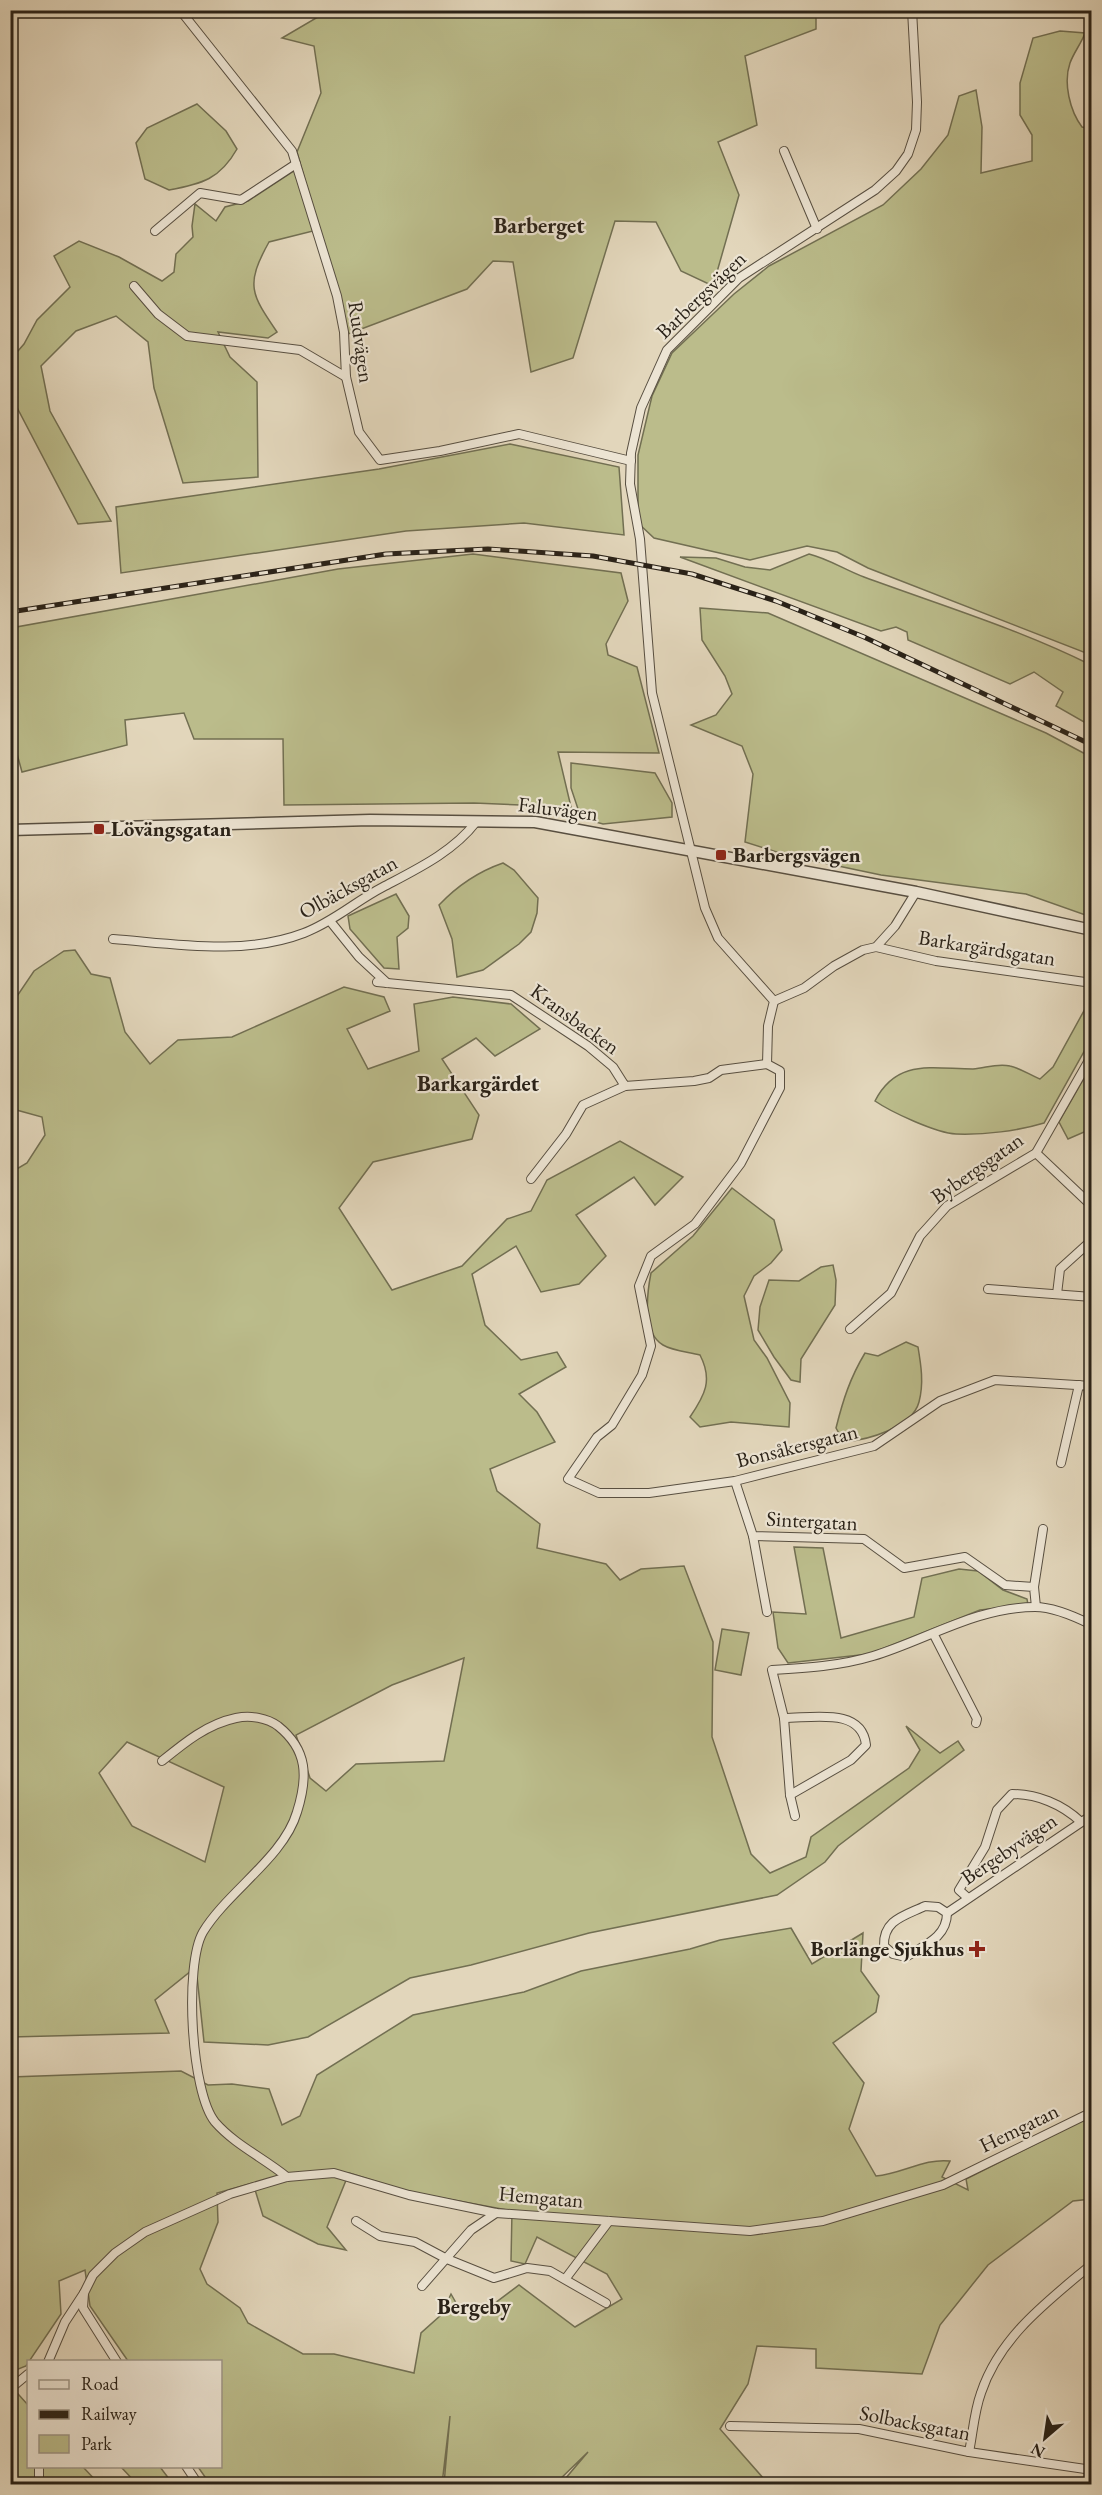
<svg xmlns="http://www.w3.org/2000/svg" width="1102" height="2495" viewBox="0 0 1102 2495" font-family="'EB Garamond',serif">
<style>
.green{fill:#bbbc8b;stroke:#726f52;stroke-width:1.5;fill-rule:evenodd}
.lines{fill:none;stroke-linecap:round;stroke-linejoin:round}
.minor-casing{stroke:#584f41;stroke-width:10}
.tertiary-casing{stroke:#584f41;stroke-width:13}
.minor{stroke:#ece4d3;stroke-width:8}
.tertiary{stroke:#ece4d3;stroke-width:10}
.rail-casing{stroke:#2a2218;stroke-width:5}
.rail{stroke:#ece4d3;stroke-width:3;stroke-dasharray:9;stroke-linecap:butt}
.poi-dot{fill:#8f2418;stroke:#ece4d3;stroke-width:2}
.labels{text-anchor:middle;stroke-width:4.5;stroke-linejoin:round;paint-order:stroke}
.street-label{font-size:21px;fill:#2a2218;stroke:#ece4d3}
.poi-label{font-size:21px;font-weight:bold;fill:#2a2218;stroke:#ece4d3;text-anchor:start}
.neighbourhood-label{font-size:22px;font-weight:bold;fill:#2a2218;stroke:#ece4d3}
</style>
<rect width="100%" height="100%" fill="#e2d6bb"/>
<filter id="stains"><feTurbulence type="fractalNoise" baseFrequency=".00333" numOctaves="4"/><feColorMatrix values="0 0 0 0 .2 0 0 0 0 .09 0 0 0 0 .02 0 0 0 .5 -.17"/></filter>
<radialGradient id="worn" r=".72"><stop offset=".6" stop-color="#630" stop-opacity="0"/><stop offset="1" stop-color="#630" stop-opacity=".3"/></radialGradient>
<g class="green">
<polygon points="328,11 816,11 816,29 745,56 757,125 718,142 739,195 713,286 681,271 656,222 615,221 573,358 531,372 513,262 493,261 467,289 348,334 297,152 321,93 314,46 282,38"/>
<path d="M1060 31 1085 33C1081 44 1074 52 1070 63 1063 83 1070 111 1082 127L1092 129 1091 655 868 568 837 552 807 546 750 560 654 538 638 523V455L652 396 672 353 734 294 769 266 883 205 921 169 948 135 959 96 976 90 982 127 981 173 1032 161V135L1020 115V83L1033 38Z"/>
<path d="M197 104 226 131 237 149C220 179 202 184 169 190L145 179 136 143 147 128Z"/>
<path d="M295 170 313 231 269 242C245 285 251 294 277 332L268 338 218 332 230 357 257 382 258 477 183 483 154 388 148 342 116 316 76 331 41 366 50 411 111 521 78 524 11 396V359L24 344 37 320 70 287 54 256 79 241 119 257 162 281 174 272 176 254 193 237 192 226 195 204 216 221 225 207 248 201Z"/>
<polygon points="510,444 619,467 624,535 524,523 406,531 121,573 116,507 379,469"/>
<polygon points="473,554 621,573 628,601 606,644 608,655 637,667 659,753 558,752 571,807 474,803 284,805 283,739 194,739 184,713 125,720 127,745 22,772 11,732 11,628 338,569"/>
<path d="M809 554C829 559 845 570 864 577 940 605 1019 629 1091 665V726L1056 706 1063 692 1034 672 1010 684 908 640 907 632 896 627 881 631 680 557 716 558 745 567 770 570Z"/>
<polygon points="700,608 768,613 1046,733 1091,757 1091,917 1026,894 881,875 786,855 745,842 753,774 742,746 691,725 716,715 732,694 725,676 702,640"/>
<polygon points="571,763 655,773 672,803 672,817 603,824 581,818 571,788"/>
<path d="M503 863 514 870 538 898 537 913 531 932 519 944 483 970 457 977 452 939 439 905C458 885 477 872 503 863Z"/>
<polygon points="396,894 409,916 408,928 397,937 399,969 384,968 350,929 348,916"/>
<path d="M75 950 91 974 110 978 125 1032 150 1064 178 1040 232 1037 344 987 384 997 390 1011 347 1029 368 1069 419 1051 414 1004 453 997 511 1004 540 1029 495 1056 476 1038 442 1059 479 1115 472 1139 373 1162 339 1208 392 1290 462 1266 507 1219 531 1211 547 1180 620 1141 683 1177 655 1205 634 1177 576 1215 606 1256 579 1284 541 1292 516 1246 472 1274 485 1325 521 1360 557 1352 566 1367 519 1394 537 1412 555 1442 490 1469 497 1491 540 1524 537 1548 606 1564 620 1580 641 1569 684 1566 713 1642 712 1737 751 1854 770 1873 806 1857 811 1837 909 1768 920 1750 906 1726 940 1753 958 1741 964 1750 838 1846 825 1862 777 1895 589 1933 471 1965 410 1978 308 2037 268 2045 204 2042 196 1967 155 2000 169 2033 11 2037 10 1173 27 1163 45 1135 42 1117 13 1109 10 1103 11 1005 34 971 64 951ZM464 1658 444 1761 356 1764 326 1791 310 1778 296 1735 392 1685ZM127 1742 224 1787 205 1862 132 1826 99 1773Z"/>
<path d="M1091 998V1039L1044 1123C1018 1131 984 1135 956 1134 936 1133 891 1112 875 1101 897 1058 933 1069 973 1069 986 1068 997 1063 1010 1066 1020 1068 1030 1075 1040 1079L1053 1067Z"/>
<polygon points="1091,1066 1091,1129 1068,1139 1059,1122"/>
<path d="M732 1188 774 1220 782 1250 771 1263 754 1276 744 1296 754 1340 767 1358 790 1403 789 1427 731 1422 700 1427 690 1417C705 1395 713 1380 700 1355 689 1352 673 1351 663 1345 642 1333 647 1293 651 1273L693 1236Z"/>
<polygon points="833,1265 836,1280 835,1305 801,1359 800,1382 791,1380 774,1357 758,1330 760,1307 769,1280 799,1281 821,1267"/>
<path d="M906 1342 918 1347C921 1365 924 1383 919 1402 912 1428 867 1440 844 1442L836 1428C843 1400 850 1378 865 1353L878 1356Z"/>
<polygon points="794,1547 823,1548 841,1638 914,1617 922,1578 959,1569 978,1571 1003,1590 1027,1599 1028,1605 980,1610 869,1654 788,1663 778,1648 773,1612 806,1614"/>
<polygon points="722,1629 749,1633 741,1675 715,1670"/>
<path d="M791 1928 812 1964 863 1933 861 1971 879 1996 876 2012 833 2043 864 2083 849 2129 876 2176C902 2174 924 2158 950 2161L942 2177 968 2190 966 2179 1091 2116V2199L1073 2201 988 2265 940 2325 922 2374 816 2368V2349L757 2346 748 2384 720 2429 764 2479 783 2484H563L565 2479 588 2452 555 2484H444L450 2416 442 2484H210L198 2467 220 2466V2362L128 2361 90 2306 85 2270 59 2281 61 2314 26 2366 11 2372V2077L181 2071 208 2085 232 2084 269 2089 282 2125 300 2116 317 2075 413 2015 524 1992 581 1971 690 1949 720 1940ZM349 2173 410 2192 512 2211 511 2261 525 2264 537 2237 607 2274 622 2299 575 2327 519 2285 483 2312 463 2315 451 2294 441 2315 421 2333 414 2373 334 2354H303L248 2323 240 2308 207 2284 200 2269 218 2222 217 2193 253 2183 263 2216 318 2244 346 2250 327 2227Z"/>
<polygon points="10,2385 28,2405 28,2466 83,2467 99,2484 11,2484"/>
<polygon points="121,2467 160,2467 173,2484 137,2484"/>
</g>
<g class="lines">
<defs>
<g id="minor">
<polyline points="180,10 292,151 337,296 344,332 346,377 359,432 380,460 440,451 519,434 631,461"/>
<polyline points="912,10 917,102 916,130 908,154 896,171 875,190 739,278 667,350 641,408 631,453 630,484 640,539 652,693 705,908 718,938 774,1001 768,1026 767,1064 780,1071 780,1088 741,1163 695,1224 651,1256 639,1286 651,1346 642,1375 612,1425 597,1437 568,1479 599,1493 649,1493 735,1481 874,1446 940,1401 995,1380 1092,1386"/>
<polyline points="784,151 817,229"/>
<polyline points="155,231 200,193 241,200 296,164"/>
<polyline points="134,286 158,314 187,336 300,350 346,377"/>
<polyline points="330,921 359,957 387,983"/>
<path d="M113 939C176 944 244 956 304 933 333 922 356 901 383 887 417 869 453 852 476 822"/>
<polyline points="876,947 936,961 1092,983"/>
<polyline points="377,982 511,995 588,1046 613,1067 625,1086 694,1081 709,1078 721,1070 767,1064"/>
<polyline points="774,1001 804,988 834,966 863,950 876,947 895,926 916,892"/>
<polyline points="1036,1153 1092,1206"/>
<polyline points="531,1179 566,1134 583,1105 625,1086"/>
<polyline points="988,1289 1092,1297"/>
<polyline points="1057,1294 1060,1269 1092,1240"/>
<polyline points="850,1329 891,1293 920,1236 947,1206 1036,1153 1092,1055"/>
<polyline points="1061,1463 1079,1385"/>
<polyline points="735,1481 753,1536 864,1539 904,1568 965,1557 1005,1585 1034,1587 1036,1607"/>
<polyline points="753,1536 767,1612"/>
<polyline points="1034,1587 1043,1529"/>
<polyline points="934,1635 977,1719 976,1723"/>
<path d="M784 1718C813 1718 862 1707 866 1745L851 1760 790 1795"/>
<path d="M162 1761C184 1743 207 1724 236 1718 251 1715 267 1718 278 1726 308 1750 308 1777 297 1812 284 1857 227 1892 203 1932 184 1965 191 2093 215 2122 235 2145 264 2158 287 2177"/>
<path d="M795 1816 790 1795 784 1718 772 1670C806 1668 840 1666 873 1656 926 1640 977 1607 1035 1607 1052 1607 1076 1617 1092 1625"/>
<path d="M968 1898 959 1890 985 1847 997 1810 1012 1794C1037 1794 1062 1804 1081 1822"/>
<path d="M925 1906 938 1907 947 1913C947 1937 925 1945 906 1957L893 1954 884 1946C883 1920 904 1916 925 1906Z"/>
<polyline points="947,1913 1092,1815"/>
<polyline points="356,2221 380,2236 415,2242 447,2259 494,2278 527,2268 550,2271 606,2303"/>
<polyline points="566,2278 609,2221"/>
<polyline points="422,2286 471,2230 496,2213"/>
<polyline points="48,2362 65,2322 84,2293"/>
<polyline points="117,2362 83,2308 84,2293 93,2275 115,2253 145,2232 230,2194 287,2177 334,2173 409,2195 496,2213 750,2231 823,2221 943,2185 1092,2112"/>
<polyline points="10,2389 28,2374"/>
<polyline points="730,2426 859,2429 969,2452 1092,2470"/>
<path d="M969 2452C973 2433 974 2412 981 2393 1000 2336 1048 2301 1092 2264"/>
<polyline points="186,2466 198,2484"/>
<polyline points="39,2484 39,2466"/>
</g>
<polyline id="tertiary" points="10,830 370,820 535,822 916,892 1092,930"/>
</defs>
<use href="#minor" class="minor-casing"/>
<use href="#tertiary" class="tertiary-casing"/>
<use href="#minor" class="minor"/>
<use href="#tertiary" class="tertiary"/>
<defs>
<polyline id="rail" points="10,612 386,554 488,549 593,556 692,574 776,601 864,637 1092,745"/>
</defs>
<use href="#rail" class="rail-casing"/>
<use href="#rail" class="rail"/>
</g>
<g class="poi-dot">
<rect x="93" y="823" width="12" height="12" rx="3"/>
<rect x="715" y="849" width="12" height="12" rx="3"/>
<path d="M974 1940h6v6h6v6h-6v6h-6v-6h-6v-6h6z"/>
</g>
<g class="labels">
<g class="street-label">
<text transform="translate(701 295) rotate(-44)" y="7">Barbergsvägen</text>
<text transform="translate(361 342) rotate(82)" y="7">Rudvägen</text>
<text transform="translate(558 809) rotate(7)" y="7">Faluvägen</text>
<text transform="translate(348 887) rotate(-29)" y="7">Olbäcksgatan</text>
<text transform="translate(987 948) rotate(9)" y="7">Barkargärdsgatan</text>
<text transform="translate(575 1019) rotate(36)" y="7">Kransbacken</text>
<text transform="translate(977 1168) rotate(-35)" y="7">Bybergsgatan</text>
<text transform="translate(797 1446) rotate(-14)" y="7">Bonsåkersgatan</text>
<text transform="translate(812 1521) rotate(3)" y="7">Sintergatan</text>
<text transform="translate(1009 1849) rotate(-34)" y="7">Bergebyvägen</text>
<text transform="translate(1019 2128) rotate(-26)" y="7">Hemgatan</text>
<text transform="translate(541 2197) rotate(5)" y="7">Hemgatan</text>
<text transform="translate(915 2423) rotate(11)" y="7">Solbacksgatan</text>
</g>
<g class="poi-label">
<text x="111" y="836">Lövängsgatan</text>
<text x="733" y="862">Barbergsvägen</text>
<text x="964" y="1956" text-anchor="end">Borlänge Sjukhus</text>
</g>
<g class="neighbourhood-label">
<text x="539" y="233">Barberget</text>
<text x="478" y="1091">Barkargärdet</text>
<text x="474" y="2314">Bergeby</text>
</g>
</g>
<rect width="1102" height="2495" fill="none" stroke="#e2d6bb" stroke-width="36"/>
<rect x="12" y="12" width="1078" height="2471" fill="none" stroke="#2a2218" stroke-width="3"/>
<rect x="18" y="18" width="1066" height="2459" fill="none" stroke="#2a2218" stroke-width="1.5"/>
<rect x="27" y="2360" width="195" height="108" fill="#ece4d3" stroke="#9e9688" stroke-width="1.5"/>
<rect x="39" y="2380" width="30" height="9" fill="#ece4d3" stroke="#9e9688" stroke-width="1.5"/>
<text x="81" y="2390" font-size="18" fill="#2a2218">Road</text>
<rect x="39" y="2410" width="30" height="9" fill="#2a2218" stroke="#9e9688" stroke-width="1.5"/>
<text x="81" y="2420" font-size="18" fill="#2a2218">Railway</text>
<rect x="39" y="2435" width="30" height="18" fill="#bbbc8b" stroke="#9e9688" stroke-width="1.5"/>
<text x="81" y="2450" font-size="18" fill="#2a2218">Park</text>
<g transform="translate(1045 2438) rotate(209)" stroke="#ece4d3" stroke-width="4.5" paint-order="stroke">
<path d="M0-4.5L10 22L0 15L-10 22Z" fill="#2a2218"/>
<text y="-9" font-size="16" font-weight="bold" text-anchor="middle" fill="#2a2218">N</text>
</g>
<rect width="100%" height="100%" filter="url(#stains)"/>
<rect width="100%" height="100%" fill="url(#worn)"/>
</svg>
